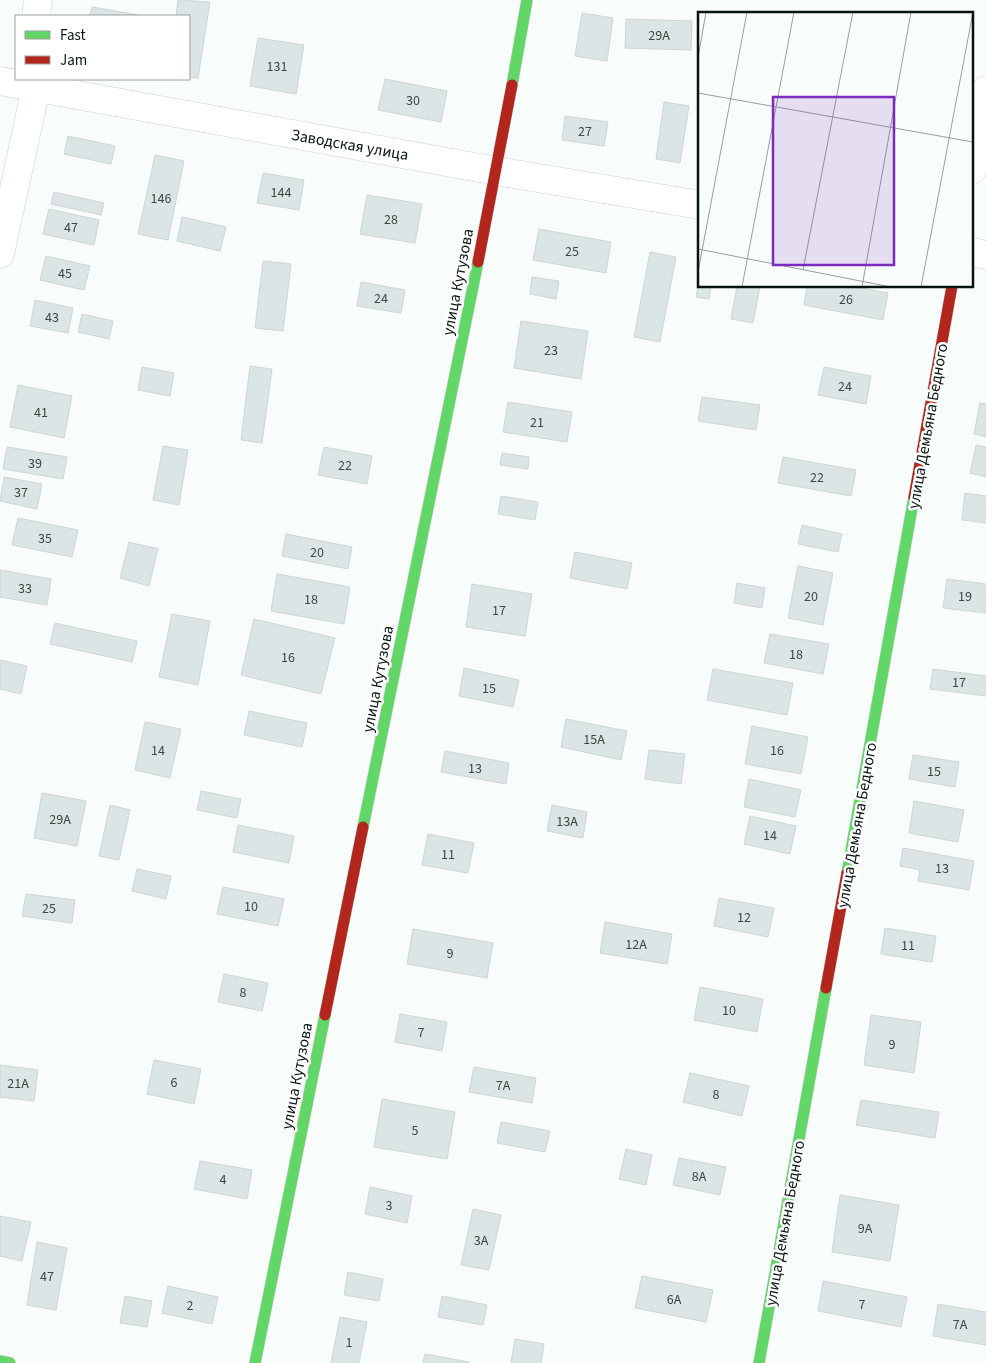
<svg xmlns="http://www.w3.org/2000/svg" width="986" height="1363" viewBox="0 0 986 1363" font-family="'Source Sans 3',sans-serif">
<style>
.building{fill:#dbe5e5;stroke:#cbd6d5}
.lines{fill:none;stroke-linecap:round;stroke-linejoin:round}
.street-casing{stroke:#c9d2cf;stroke-width:29}
.fast-casing{stroke:#c9d2cf;stroke-width:12}
.jam-casing{stroke:#c9d2cf;stroke-width:12}
.street{stroke:#fefffe;stroke-width:28}
.fast{stroke:#63d668;stroke-width:11}
.jam{stroke:#b3261e;stroke-width:11}
.labels{text-anchor:middle;stroke-width:5;stroke-linejoin:round;paint-order:stroke}
.number-label{font-size:14px;fill:#3b4844}
.street-label{font-size:16px;fill:#06140f;stroke:#fff}
.inset-road{fill:none;stroke:#979f9c;stroke-width:1}
.view{fill:#7b2cbf;fill-opacity:0.15;stroke:#7b2cbf;stroke-width:2.5}
.inset-edge{fill:none;stroke:#06140f;stroke-width:2.5}
</style>
<rect width="100%" height="100%" fill="#f8fcfa"/>
<g class="building">
<polygon points="178,0 210,2 198,78 189,77 189,16 176,16"/>
<polygon points="92,7 144,16 90,16"/>
<polygon points="582,13 613,18 607,61 575,56"/>
<polygon points="626,19 692,21 691,50 625,48"/>
<polygon points="258,38 304,45 296,94 250,86"/>
<polygon points="385,79 447,91 441,122 378,110"/>
<polygon points="664,102 689,106 680,163 656,159"/>
<polygon points="565,116 608,122 604,146 562,140"/>
<polygon points="68,136 115,146 111,164 64,154"/>
<polygon points="155,155 184,161 168,240 138,234"/>
<polygon points="263,173 304,180 299,210 257,203"/>
<polygon points="54,192 104,203 101,215 51,204"/>
<polygon points="367,195 422,204 415,243 360,234"/>
<polygon points="49,209 99,220 94,245 43,234"/>
<polygon points="182,217 226,227 220,251 177,241"/>
<polygon points="539,229 611,242 606,273 533,260"/>
<polygon points="650,252 676,257 660,342 634,337"/>
<polygon points="46,256 90,266 84,290 40,280"/>
<polygon points="263,261 291,264 283,331 255,328"/>
<polygon points="700,275 700,286 711,286 709,299 696,297"/>
<polygon points="532,277 559,281 556,299 530,294"/>
<polygon points="361,282 405,290 401,313 357,306"/>
<polygon points="737,286 760,286 753,323 731,319"/>
<polygon points="807,286 850,286 888,293 883,320 804,305"/>
<polygon points="35,300 73,308 68,333 30,326"/>
<polygon points="82,314 113,321 109,339 78,332"/>
<polygon points="521,321 588,331 581,379 514,368"/>
<polygon points="250,366 272,369 262,443 241,440"/>
<polygon points="142,367 174,373 170,396 138,390"/>
<polygon points="824,367 871,376 866,404 818,395"/>
<polygon points="18,385 72,396 64,438 10,427"/>
<polygon points="702,397 760,405 756,430 698,421"/>
<polygon points="508,402 572,412 567,442 503,432"/>
<polygon points="980,403 986,404 986,437 974,434"/>
<polygon points="976,445 986,447 986,477 970,473"/>
<polygon points="163,446 188,450 179,505 153,500"/>
<polygon points="7,447 67,457 63,479 3,469"/>
<polygon points="324,447 372,456 367,484 318,475"/>
<polygon points="502,453 529,457 528,469 500,465"/>
<polygon points="783,457 856,470 851,496 778,483"/>
<polygon points="4,477 42,484 37,509 0,501"/>
<polygon points="965,493 986,496 986,523 962,520"/>
<polygon points="501,496 538,502 535,520 498,514"/>
<polygon points="18,518 78,530 72,557 12,545"/>
<polygon points="802,525 842,534 838,552 798,544"/>
<polygon points="286,534 352,547 348,569 282,556"/>
<polygon points="129,542 158,549 149,586 120,578"/>
<polygon points="575,552 632,563 627,589 570,578"/>
<polygon points="798,566 833,573 823,625 788,618"/>
<polygon points="0,570 51,579 47,605 0,597"/>
<polygon points="277,574 350,587 344,624 271,611"/>
<polygon points="947,579 986,584 986,613 943,608"/>
<polygon points="737,583 765,588 762,608 734,603"/>
<polygon points="472,584 532,594 525,636 466,627"/>
<polygon points="172,614 210,621 198,685 159,677"/>
<polygon points="254,619 335,638 321,694 241,675"/>
<polygon points="55,623 137,641 132,662 50,644"/>
<polygon points="770,634 829,644 823,674 764,663"/>
<polygon points="0,660 27,666 21,694 0,689"/>
<polygon points="464,668 519,680 513,707 459,696"/>
<polygon points="713,669 793,683 787,715 707,700"/>
<polygon points="933,669 986,676 986,696 930,689"/>
<polygon points="249,711 307,723 302,747 244,735"/>
<polygon points="566,719 627,731 621,760 561,747"/>
<polygon points="145,722 181,729 170,778 135,770"/>
<polygon points="752,726 808,737 801,774 745,764"/>
<polygon points="649,750 685,754 681,784 645,779"/>
<polygon points="445,751 509,763 506,784 441,772"/>
<polygon points="913,755 959,762 955,787 909,779"/>
<polygon points="749,779 801,790 795,817 744,807"/>
<polygon points="201,791 241,799 237,818 197,810"/>
<polygon points="42,793 86,801 77,846 34,838"/>
<polygon points="914,801 964,810 958,842 909,833"/>
<polygon points="110,805 130,810 119,860 99,856"/>
<polygon points="552,805 587,812 583,838 547,831"/>
<polygon points="750,816 796,826 790,854 744,844"/>
<polygon points="238,825 294,836 289,863 233,852"/>
<polygon points="428,834 474,843 468,873 422,865"/>
<polygon points="903,848 974,861 969,890 918,881 920,870 900,866"/>
<polygon points="137,869 171,876 166,899 132,891"/>
<polygon points="223,887 284,899 278,926 217,914"/>
<polygon points="26,894 75,900 72,923 22,916"/>
<polygon points="719,898 774,908 768,937 714,926"/>
<polygon points="605,922 672,934 667,964 600,953"/>
<polygon points="885,928 936,936 932,962 881,954"/>
<polygon points="413,929 493,943 487,978 407,964"/>
<polygon points="224,974 268,983 262,1011 218,1002"/>
<polygon points="700,987 763,999 757,1032 694,1020"/>
<polygon points="400,1014 447,1022 442,1051 395,1042"/>
<polygon points="871,1015 921,1022 914,1073 864,1065"/>
<polygon points="154,1060 201,1069 194,1104 147,1094"/>
<polygon points="0,1065 38,1070 34,1101 0,1097"/>
<polygon points="474,1067 536,1078 532,1103 469,1092"/>
<polygon points="690,1073 749,1086 742,1116 683,1102"/>
<polygon points="382,1099 455,1112 447,1159 374,1147"/>
<polygon points="861,1100 939,1112 935,1138 856,1125"/>
<polygon points="501,1122 550,1131 545,1152 497,1143"/>
<polygon points="626,1149 652,1155 646,1185 619,1179"/>
<polygon points="679,1158 726,1167 720,1195 673,1185"/>
<polygon points="200,1161 252,1170 247,1199 194,1189"/>
<polygon points="370,1187 412,1196 407,1223 365,1214"/>
<polygon points="840,1195 899,1205 890,1261 832,1252"/>
<polygon points="473,1209 501,1215 489,1270 461,1265"/>
<polygon points="0,1216 31,1222 22,1261 0,1256"/>
<polygon points="37,1242 67,1248 56,1310 27,1305"/>
<polygon points="348,1272 383,1279 379,1301 344,1295"/>
<polygon points="642,1276 713,1290 706,1322 635,1308"/>
<polygon points="823,1281 907,1297 901,1327 818,1311"/>
<polygon points="168,1286 218,1297 212,1324 162,1313"/>
<polygon points="125,1296 152,1301 147,1327 120,1323"/>
<polygon points="442,1296 487,1305 483,1325 438,1317"/>
<polygon points="938,1304 986,1312 986,1345 933,1336"/>
<polygon points="340,1317 367,1322 359,1363 331,1363"/>
<polygon points="515,1339 544,1344 541,1363 511,1363"/>
<polygon points="425,1354 469,1362 469,1363 423,1363"/>
</g>
<g class="lines">
<defs>
<g id="street">
<polyline points="36,16 38,0"/>
<polyline points="0,81 496,171 700,205"/>
<polyline points="972,170 986,90"/>
<polyline points="972,252 986,255"/>
<polyline points="0,254 36,88 36,79"/>
</g>
<g id="fast">
<polyline points="512,85 527,0"/>
<polyline points="363,827 478,262"/>
<polyline points="847,873 914,497"/>
<polyline points="0,1361 10,1363"/>
<polyline points="255,1363 325,1015"/>
<polyline points="759,1363 826,988"/>
</g>
<g id="jam">
<polyline points="478,262 512,85"/>
<polyline points="914,497 952,286"/>
<polyline points="826,988 847,873"/>
<polyline points="325,1015 363,827"/>
</g>
</defs>
<use href="#street" class="street-casing"/>
<use href="#fast" class="fast-casing"/>
<use href="#jam" class="jam-casing"/>
<use href="#street" class="street"/>
<use href="#fast" class="fast"/>
<use href="#jam" class="jam"/>
</g>
<g class="labels">
<g class="number-label">
<text x="659" y="40">29А</text>
<text x="277" y="71">131</text>
<text x="413" y="105">30</text>
<text x="585" y="136">27</text>
<text x="281" y="197">144</text>
<text x="161" y="203">146</text>
<text x="391" y="224">28</text>
<text x="71" y="232">47</text>
<text x="572" y="256">25</text>
<text x="65" y="278">45</text>
<text x="381" y="303">24</text>
<text x="846" y="304">26</text>
<text x="52" y="322">43</text>
<text x="551" y="355">23</text>
<text x="845" y="391">24</text>
<text x="41" y="417">41</text>
<text x="537" y="427">21</text>
<text x="35" y="468">39</text>
<text x="345" y="470">22</text>
<text x="817" y="482">22</text>
<text x="21" y="497">37</text>
<text x="45" y="543">35</text>
<text x="317" y="557">20</text>
<text x="25" y="593">33</text>
<text x="811" y="601">20</text>
<text x="965" y="601">19</text>
<text x="311" y="604">18</text>
<text x="499" y="615">17</text>
<text x="796" y="659">18</text>
<text x="288" y="662">16</text>
<text x="959" y="687">17</text>
<text x="489" y="693">15</text>
<text x="594" y="744">15А</text>
<text x="158" y="755">14</text>
<text x="777" y="755">16</text>
<text x="475" y="773">13</text>
<text x="934" y="776">15</text>
<text x="60" y="824">29А</text>
<text x="567" y="826">13А</text>
<text x="770" y="840">14</text>
<text x="448" y="859">11</text>
<text x="942" y="873">13</text>
<text x="251" y="911">10</text>
<text x="49" y="913">25</text>
<text x="744" y="922">12</text>
<text x="636" y="949">12А</text>
<text x="908" y="950">11</text>
<text x="450" y="958">9</text>
<text x="243" y="997">8</text>
<text x="729" y="1015">10</text>
<text x="421" y="1037">7</text>
<text x="892" y="1049">9</text>
<text x="174" y="1087">6</text>
<text x="18" y="1088">21А</text>
<text x="503" y="1090">7А</text>
<text x="716" y="1099">8</text>
<text x="415" y="1135">5</text>
<text x="699" y="1181">8А</text>
<text x="223" y="1184">4</text>
<text x="389" y="1210">3</text>
<text x="865" y="1233">9А</text>
<text x="481" y="1245">3А</text>
<text x="47" y="1281">47</text>
<text x="674" y="1304">6А</text>
<text x="862" y="1309">7</text>
<text x="190" y="1310">2</text>
<text x="960" y="1329">7А</text>
<text x="349" y="1347">1</text>
</g>
<g class="street-label">
<text transform="translate(350 144) rotate(10)" y="6">Заводская улица</text>
<text transform="translate(457 282) rotate(-79)" y="6">улица Кутузова</text>
<text transform="translate(927 426) rotate(-80)" y="6">улица Демьяна Бедного</text>
<text transform="translate(377 679) rotate(-79)" y="6">улица Кутузова</text>
<text transform="translate(856 825) rotate(-80)" y="6">улица Демьяна Бедного</text>
<text transform="translate(296 1076) rotate(-79)" y="6">улица Кутузова</text>
<text transform="translate(784 1223) rotate(-80)" y="6">улица Демьяна Бедного</text>
</g>
</g>
<g transform="translate(698 12)">
<rect width="275" height="275" fill="#f8fcfa"/>
<path class="inset-road" d="M0 46 8 0M0 81 275 130M0 237 193 275M105 258 155 0M0 260 49 0M44 275 96 0M164 275 213 0M223 275 275 0"/>
<path class="view" d="M75 85H196V253H75Z"/>
<rect width="275" height="275" class="inset-edge"/>
</g>
<rect x="15" y="15" width="175" height="65" fill="#ffffff" stroke="#9ba19f"/>
<rect x="25" y="31" width="25" height="8" fill="#63d668" stroke="#9ba19f"/>
<text x="60" y="40" font-size="15" fill="#06140f">Fast</text>
<rect x="25" y="56" width="25" height="8" fill="#b3261e" stroke="#9ba19f"/>
<text x="60" y="65" font-size="15" fill="#06140f">Jam</text>
</svg>
